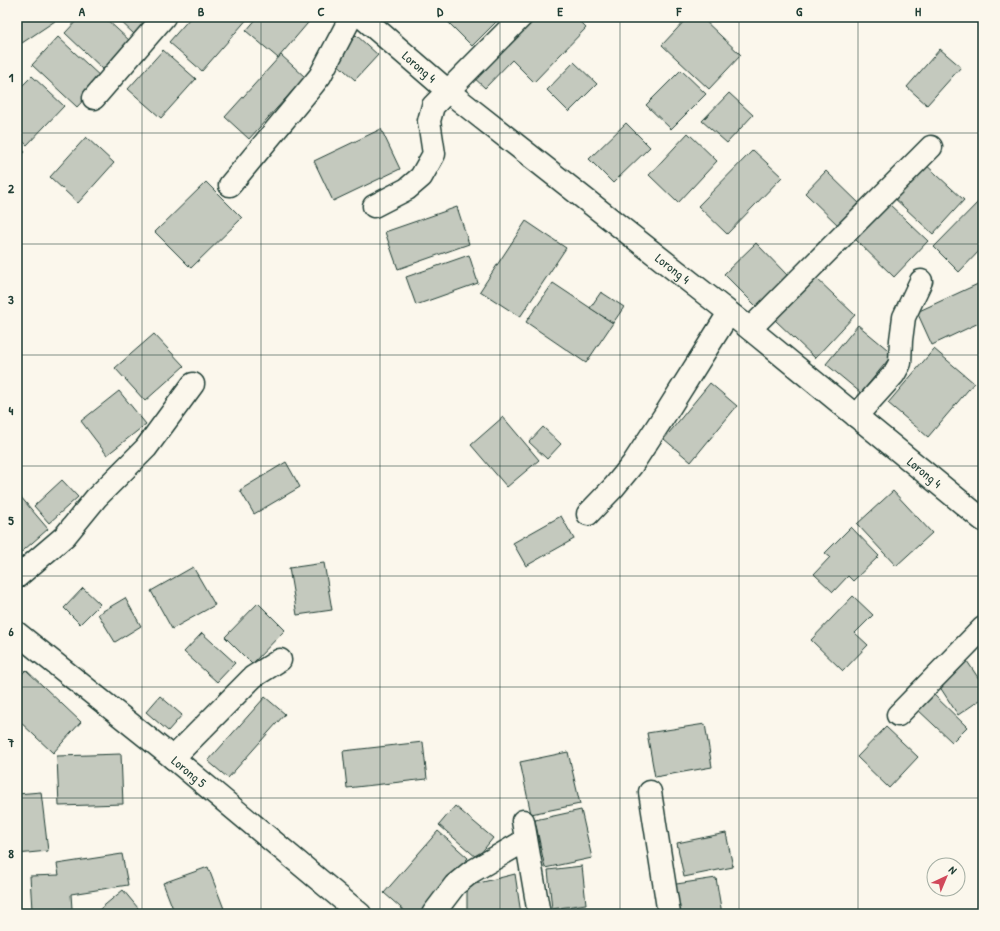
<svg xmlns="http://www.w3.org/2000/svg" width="1000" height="931" viewBox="0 0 1000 931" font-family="'Patrick Hand',sans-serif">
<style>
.building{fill:#c4c9be;stroke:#1f3d34}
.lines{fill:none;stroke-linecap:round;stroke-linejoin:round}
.minor-casing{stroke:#1f3d34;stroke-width:25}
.minor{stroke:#fbf7ec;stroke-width:22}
.grid{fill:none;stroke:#1f3d34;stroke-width:1;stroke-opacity:0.55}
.labels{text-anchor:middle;stroke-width:4;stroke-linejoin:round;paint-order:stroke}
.street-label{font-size:13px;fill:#1f3d34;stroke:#fbf7ec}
.neatline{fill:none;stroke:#1f3d34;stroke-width:1.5}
.grid-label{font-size:13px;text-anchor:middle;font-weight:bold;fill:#1f3d34}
</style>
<rect width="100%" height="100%" fill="#fbf7ec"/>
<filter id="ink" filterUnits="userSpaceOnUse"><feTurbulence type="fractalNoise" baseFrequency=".025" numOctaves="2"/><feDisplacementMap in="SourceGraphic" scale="8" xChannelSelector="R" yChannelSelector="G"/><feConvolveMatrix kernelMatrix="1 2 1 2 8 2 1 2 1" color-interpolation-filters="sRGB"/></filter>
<g filter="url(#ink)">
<g class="building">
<polygon points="17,17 61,17 22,43 17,35"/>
<polygon points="80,17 104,17 130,41 104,70 65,33"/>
<polygon points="116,17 152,17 135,35"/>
<polygon points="191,17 249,17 202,71 169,42"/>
<polygon points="258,17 313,17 278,58 246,31"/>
<polygon points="443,17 501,17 472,46"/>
<polygon points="528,17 575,17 586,28 534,82 512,60 485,88 472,76"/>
<polygon points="688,17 701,17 741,55 709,89 662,45"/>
<polygon points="356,35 378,55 355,80 333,60"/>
<polygon points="58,37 103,79 77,107 32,65"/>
<polygon points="940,49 961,67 927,105 907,87"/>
<polygon points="163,50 196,79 161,118 128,89"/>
<polygon points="281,55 305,77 249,139 225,117"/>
<polygon points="574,62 597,84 569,112 547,90"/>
<polygon points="681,70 706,94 671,129 646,105"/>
<polygon points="32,76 64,106 27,145 17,136 17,91"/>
<polygon points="729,93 753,115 727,143 702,121"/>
<polygon points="626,123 650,147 613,183 589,159"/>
<polygon points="381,129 400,169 333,201 314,161"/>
<polygon points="688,133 717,161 678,203 649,175"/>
<polygon points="86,137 114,163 78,203 50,177"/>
<polygon points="17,145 25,152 17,160"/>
<polygon points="753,150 782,177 727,234 698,206"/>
<polygon points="923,162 964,200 933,234 892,196"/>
<polygon points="826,171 863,207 842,229 805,193"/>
<polygon points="206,182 242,218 191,268 155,232"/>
<polygon points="983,197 983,247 959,272 934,247"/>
<polygon points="888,203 928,241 894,277 854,238"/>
<polygon points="457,207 469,244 398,269 385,232"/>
<polygon points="526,221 566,248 520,317 480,291"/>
<polygon points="756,243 789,277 758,308 724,274"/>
<polygon points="469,255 478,283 416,305 406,277"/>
<polygon points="815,277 855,315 815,358 775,320"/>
<polygon points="553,283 613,323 586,363 526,322"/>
<polygon points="980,283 983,290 983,321 932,345 917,312"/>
<polygon points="601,292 624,307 613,323 590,308"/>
<polygon points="858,325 893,354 861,393 826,364"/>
<polygon points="154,334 184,366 145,401 115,368"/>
<polygon points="934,349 974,383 928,437 888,403"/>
<polygon points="710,383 737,406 691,462 664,439"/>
<polygon points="119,391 146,424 107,455 81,421"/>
<polygon points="503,417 539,460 507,487 471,445"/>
<polygon points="543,427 561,444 547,459 529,442"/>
<polygon points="286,462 300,487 254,514 240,490"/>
<polygon points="62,480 78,497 49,523 34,506"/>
<polygon points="893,491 932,533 896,566 857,524"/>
<polygon points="20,496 48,529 17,556 17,498"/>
<polygon points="561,516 574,539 526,566 513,543"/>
<polygon points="851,527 879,556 853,581 848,576 833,592 814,574 830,557 825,553"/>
<polygon points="324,563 332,610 297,615 289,568"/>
<polygon points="193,567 215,605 172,629 151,591"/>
<polygon points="83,588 100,604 80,624 64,608"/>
<polygon points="853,596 873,615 855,633 868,645 843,671 811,640"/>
<polygon points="125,598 141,626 115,642 98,614"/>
<polygon points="258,603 285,630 252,664 225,637"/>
<polygon points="202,633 235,663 217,682 184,652"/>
<polygon points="967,661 983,685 983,698 958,715 936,681"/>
<polygon points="26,670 81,722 53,753 17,719 17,679"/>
<polygon points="931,692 967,727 952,742 916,708"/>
<polygon points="160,696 182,715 168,731 146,712"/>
<polygon points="265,697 285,714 228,778 208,761"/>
<polygon points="705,724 712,767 655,777 647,733"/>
<polygon points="886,727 918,757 889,788 857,757"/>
<polygon points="423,742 427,779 347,788 343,751"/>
<polygon points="568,752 580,804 531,814 520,762"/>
<polygon points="121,754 123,804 59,806 57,756"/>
<polygon points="41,792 48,851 17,854 17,794"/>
<polygon points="455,806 493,838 477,858 439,825"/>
<polygon points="581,810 592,858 545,868 535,820"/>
<polygon points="438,831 468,858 419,914 408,914 384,893"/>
<polygon points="726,833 733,867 684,877 677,843"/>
<polygon points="122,854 128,885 71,894 72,909 32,910 30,876 59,875 57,864"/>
<polygon points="582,866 586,904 552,909 548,870"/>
<polygon points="208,867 226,914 175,914 163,883"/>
<polygon points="515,874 521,914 467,914 467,886"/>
<polygon points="716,878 722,914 674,914 670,885"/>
<polygon points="123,890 143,914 94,914"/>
</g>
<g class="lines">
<defs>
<g id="minor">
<path id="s1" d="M362 17 449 92 750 329 983 520"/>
<polyline points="94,98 164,17"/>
<polyline points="230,185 312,86 320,76 351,17"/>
<polyline points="374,206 407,189 421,177 434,154 429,121 433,106 521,17"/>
<polyline points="750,329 931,147"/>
<polyline points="856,416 894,374 900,363 901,340 904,317 921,281"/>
<polyline points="588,514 614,487 632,465 668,410 729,313"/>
<polyline points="17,577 65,536 96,498 146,448 193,384"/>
<path id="s2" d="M17 633 173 758 360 914"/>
<polyline points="898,715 983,628"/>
<polyline points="173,758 253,677 280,660"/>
<polyline points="650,792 669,914"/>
<polyline points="523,821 539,914"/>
<polyline points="433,914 455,885 471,872 526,840"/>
</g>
</defs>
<use href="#minor" class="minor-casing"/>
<use href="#minor" class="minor"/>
</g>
</g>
<path class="grid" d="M142 17V914M261 17V914M380 17V914M500 17V914M620 17V914M739 17V914M858 17V914M17 133H983M17 244H983M17 355H983M17 466H983M17 576H983M17 687H983M17 798H983"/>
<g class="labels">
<g class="street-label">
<text dy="5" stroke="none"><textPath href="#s1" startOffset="76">Lorong 4</textPath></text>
<text dy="5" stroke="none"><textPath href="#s1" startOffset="400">Lorong 4</textPath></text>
<text dy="5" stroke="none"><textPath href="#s1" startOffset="724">Lorong 4</textPath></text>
<text dy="5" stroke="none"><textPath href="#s2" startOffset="221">Lorong 5</textPath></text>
</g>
</g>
<rect width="1000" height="931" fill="none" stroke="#fbf7ec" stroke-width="44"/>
<g transform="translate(946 877) rotate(44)"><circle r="19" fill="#fbf7ec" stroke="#a3ada2"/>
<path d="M0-3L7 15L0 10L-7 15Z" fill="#d1495b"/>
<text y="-6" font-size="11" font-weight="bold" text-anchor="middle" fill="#1f3d34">N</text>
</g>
<rect x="22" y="22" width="956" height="887" class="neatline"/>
<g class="grid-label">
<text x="82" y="16">A</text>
<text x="201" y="16">B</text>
<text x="321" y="16">C</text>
<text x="440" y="16">D</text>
<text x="560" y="16">E</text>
<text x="679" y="16">F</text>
<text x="799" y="16">G</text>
<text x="918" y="16">H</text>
<text x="11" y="82">1</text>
<text x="11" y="193">2</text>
<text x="11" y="304">3</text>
<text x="11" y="415">4</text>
<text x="11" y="525">5</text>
<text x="11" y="636">6</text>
<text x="11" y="747">7</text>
<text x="11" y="858">8</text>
</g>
</svg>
